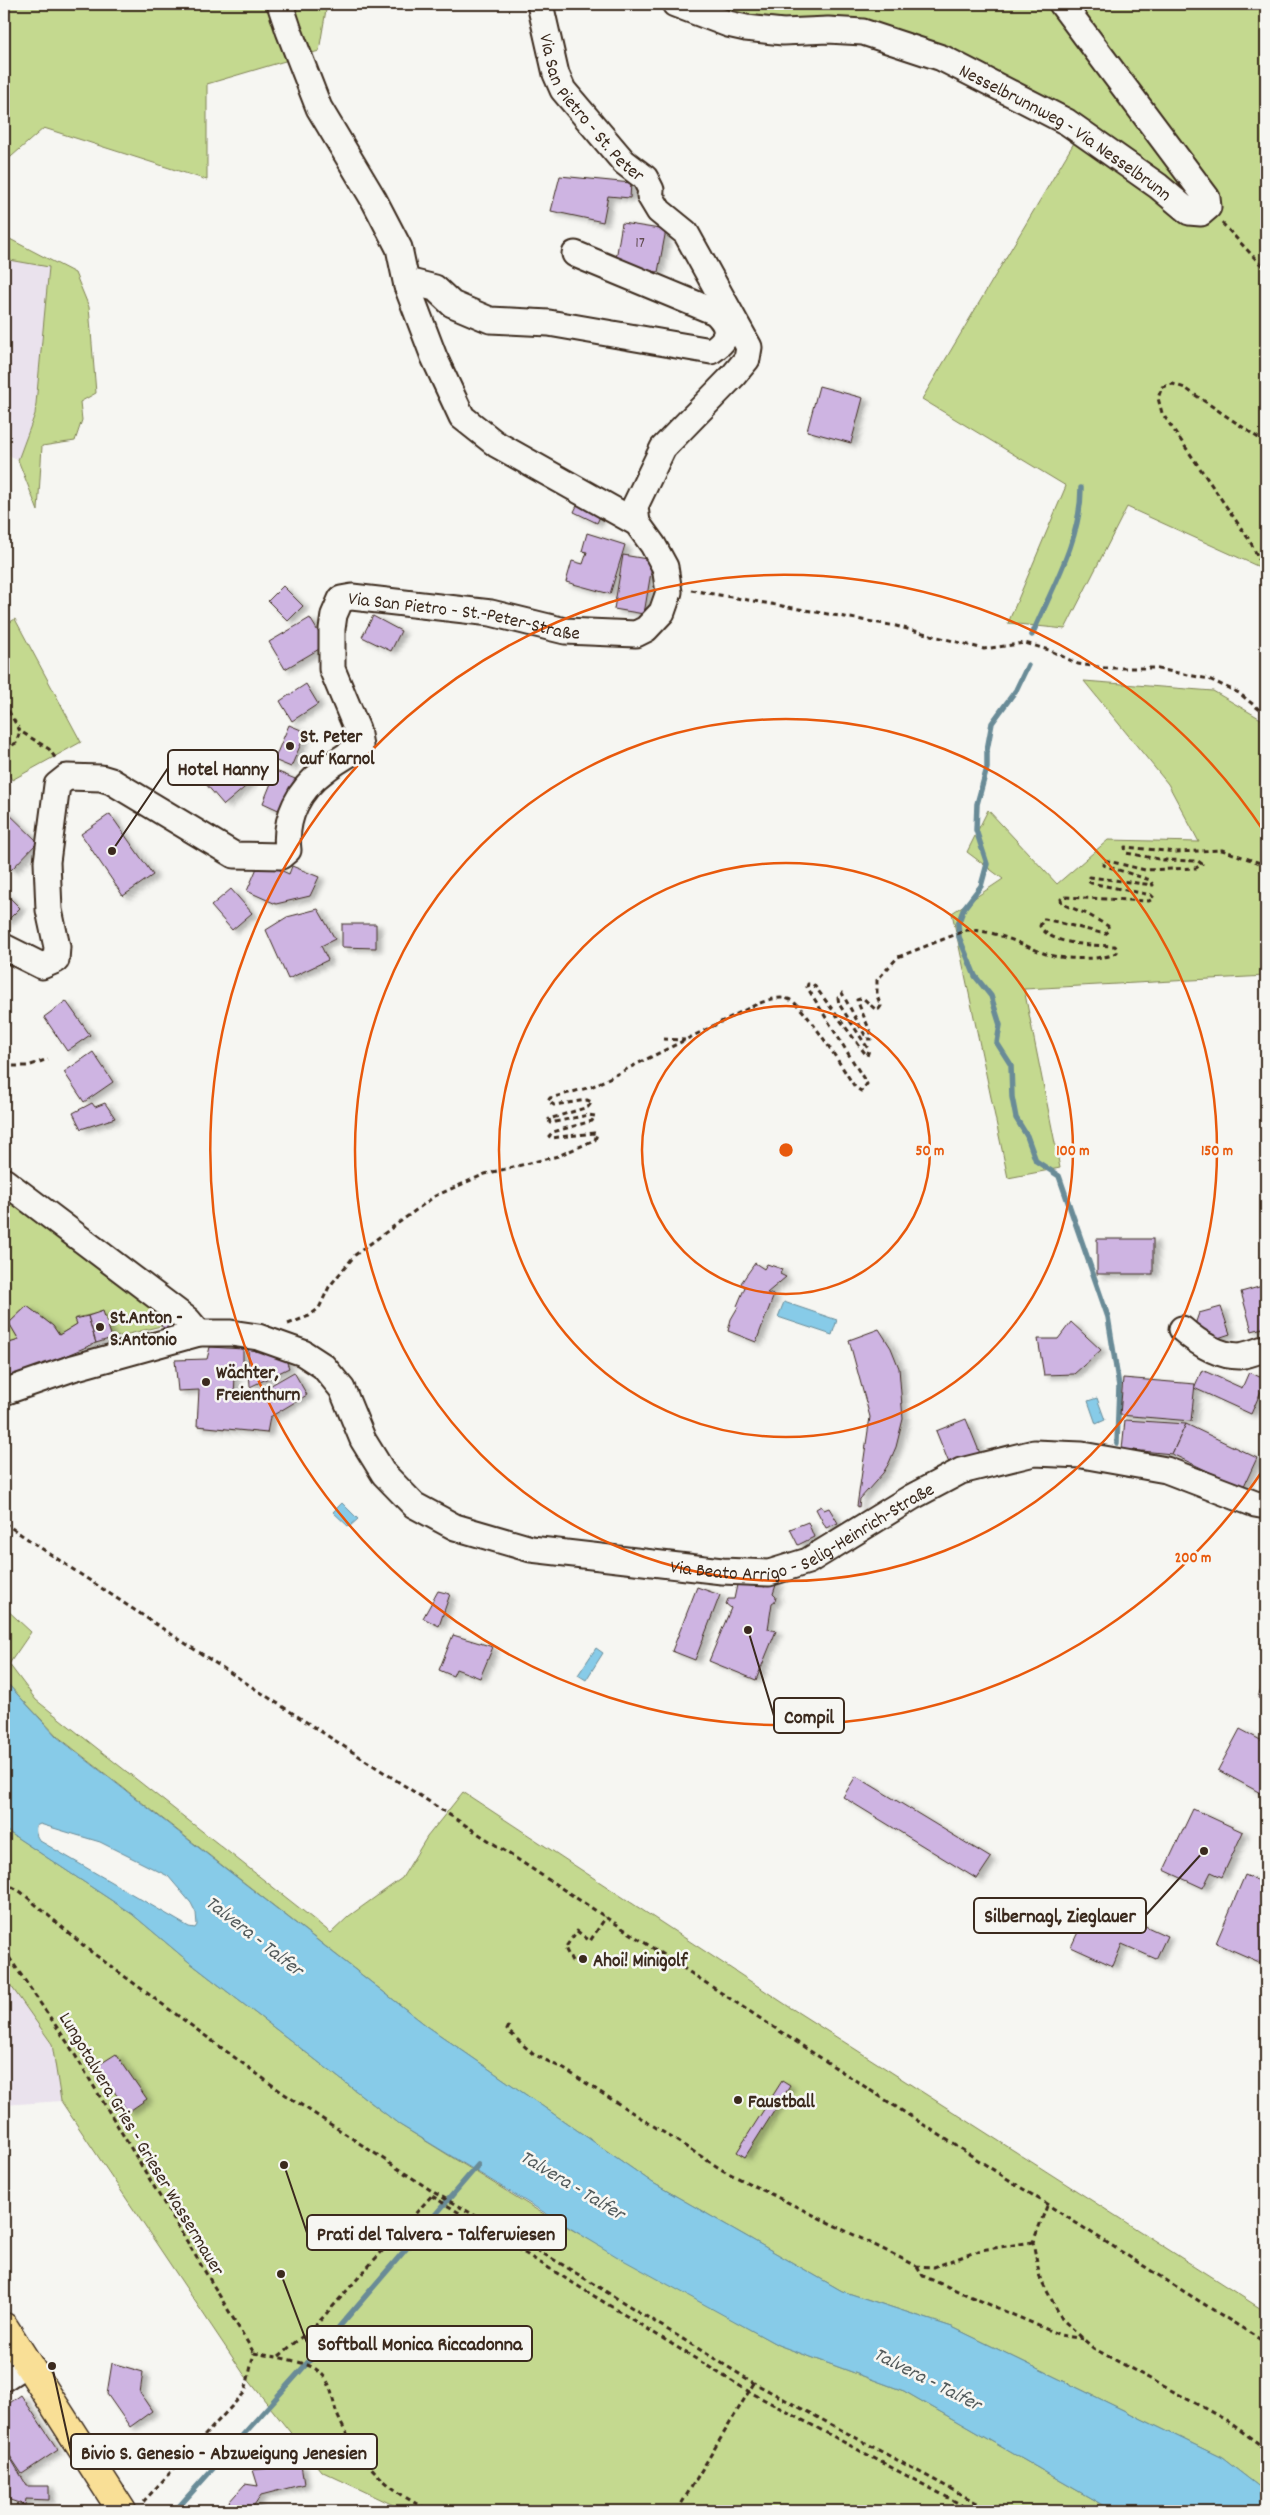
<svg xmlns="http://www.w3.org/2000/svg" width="1270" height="2515" viewBox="0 0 1270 2515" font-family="Dekko,sans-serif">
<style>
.built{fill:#eae2ed}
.green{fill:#c4d98f;stroke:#808256}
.water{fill:#87cbe8;stroke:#698b97;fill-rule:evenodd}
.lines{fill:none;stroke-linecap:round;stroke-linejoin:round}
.stream{stroke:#698b97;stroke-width:5.5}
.building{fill:#ceb4e2;stroke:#3b2a1e;filter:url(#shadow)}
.minor-casing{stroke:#3b2a1e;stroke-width:29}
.major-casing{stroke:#3b2a1e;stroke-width:31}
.path{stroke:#3b2a1e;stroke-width:3;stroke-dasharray:5 4;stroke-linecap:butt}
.minor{stroke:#f6f6f2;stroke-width:25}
.major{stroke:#f9df96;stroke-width:28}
.ring{fill:none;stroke:#e8590c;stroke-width:2.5}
.poi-dot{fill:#3b2a1e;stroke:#f6f6f2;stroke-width:2}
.labels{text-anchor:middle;stroke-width:5;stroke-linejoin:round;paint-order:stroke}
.number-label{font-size:16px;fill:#604c4f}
.street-label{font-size:19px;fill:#3b2a1e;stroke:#f6f6f2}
.poi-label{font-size:19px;font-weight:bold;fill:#3b2a1e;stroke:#f6f6f2;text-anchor:start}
.water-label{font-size:20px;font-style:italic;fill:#525a5b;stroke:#f6f6f2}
.centre{fill:#e8590c;stroke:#f6f6f2;stroke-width:2.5}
.ring-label{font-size:15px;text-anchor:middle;font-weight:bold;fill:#e8590c;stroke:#f6f6f2;stroke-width:5;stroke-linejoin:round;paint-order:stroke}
.leader{fill:none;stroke:#3b2a1e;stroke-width:2}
.callout-dot{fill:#3b2a1e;stroke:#f6f6f2;stroke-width:2}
.callout{fill:#f6f6f2;stroke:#3b2a1e;stroke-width:2}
.callout-label{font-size:20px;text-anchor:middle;font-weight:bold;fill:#3b2a1e}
</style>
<defs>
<filter id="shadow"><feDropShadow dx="5.5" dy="3" stdDeviation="2.5" flood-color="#0004"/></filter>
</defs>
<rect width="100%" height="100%" fill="#f6f6f2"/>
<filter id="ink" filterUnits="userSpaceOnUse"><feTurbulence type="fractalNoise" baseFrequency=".02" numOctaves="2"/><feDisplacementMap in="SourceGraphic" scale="10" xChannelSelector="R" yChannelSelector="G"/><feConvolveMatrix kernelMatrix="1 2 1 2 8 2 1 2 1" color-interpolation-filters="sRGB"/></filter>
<g filter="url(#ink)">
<g class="built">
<polygon points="4,259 49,266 35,414 18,460 4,453"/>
<polygon points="4,1976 52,2044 61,2101 4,2105"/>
</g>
<g class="green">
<polygon points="4,4 327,4 319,51 207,84 207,180 44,128 4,163"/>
<polygon points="677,4 1266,4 1266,570 1127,507 1065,629 1008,623 1066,486 922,399 1084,126 858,24 742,26"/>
<polygon points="4,222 6,237 75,273 89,307 96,393 80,402 82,420 75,441 42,446 38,511 18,460 35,414 49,267 4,259"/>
<polygon points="15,619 81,742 12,780 4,766 4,626"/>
<polygon points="1084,681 1213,691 1266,722 1266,976 1024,989 1060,1168 1008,1178 952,913 1003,879 967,852 988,810 1057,884 1108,840 1199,842 1168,784"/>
<polygon points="4,1191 164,1316 161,1319 161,1326 112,1338 103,1312 76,1318 77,1324 59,1335 53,1326 27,1306 9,1323 19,1340 6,1344 4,1339"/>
<polygon points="4,1607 31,1632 9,1664 36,1700 331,1933 349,1916 402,1878 427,1837 463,1792 791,2008 1266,2312 1266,2492 1222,2458 952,2327 842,2291 653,2183 427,2026 57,1736 4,1680"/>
<polygon points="4,1829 132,1914 189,1962 400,2125 537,2210 778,2345 904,2391 1113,2511 406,2511 321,2471 243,2373 61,2101 52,2044 4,1976"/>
</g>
<g class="water">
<polygon points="784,1302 837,1320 832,1335 778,1317"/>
<polygon points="1097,1398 1105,1420 1096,1424 1088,1401"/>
<polygon points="342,1503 358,1519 349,1527 333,1512"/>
<polygon points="596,1648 603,1653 586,1680 578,1675"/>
<path d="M4 1680 57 1737 427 2026 653 2183 842 2291 952 2327 1222 2458 1266 2492V2511H1113L904 2391 778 2345 616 2256 400 2125 189 1962 132 1914 4 1829ZM40 1824 100 1842 168 1876 191 1903 196 1913 197 1925 195 1928 189 1927 40 1841C36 1836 35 1832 36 1826Z"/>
</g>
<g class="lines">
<g class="stream">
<path d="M1032 635C1052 588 1081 540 1081 488"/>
<polyline points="1028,665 1016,690 992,723 987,750 987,768 977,804 976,830 987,864 981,886 964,908 958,924 959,937 975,976 991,996 1000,1025 997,1043 1011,1065 1012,1097 1016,1118 1027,1136 1036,1161 1059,1176 1108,1317 1119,1386 1117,1443"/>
<polyline points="175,2511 327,2341 478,2165"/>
</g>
</g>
<g class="building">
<polygon points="560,176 631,183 630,198 608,196 603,222 551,211"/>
<polygon points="622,223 666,230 658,272 615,265"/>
<polygon points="819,386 863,398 851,443 807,431"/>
<polygon points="580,499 603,510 597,523 574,512"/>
<polygon points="587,533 625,545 610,594 566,582 572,561 583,564 587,552 582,551"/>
<polygon points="623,555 653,560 644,614 614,609"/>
<polygon points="283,586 303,606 288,621 268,601"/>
<polygon points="373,616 401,631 391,651 362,637"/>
<polygon points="310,618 326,645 285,669 269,642"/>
<polygon points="306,684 318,704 292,721 280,701"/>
<polygon points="289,725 306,732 291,767 274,760"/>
<polygon points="227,753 251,782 224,805 199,776"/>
<polygon points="276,771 300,781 285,813 263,803"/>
<polygon points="4,809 38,842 11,870 4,863"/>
<polygon points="110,814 153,875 123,896 81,834"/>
<polygon points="260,861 289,874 292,866 319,877 310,896 276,904 247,891"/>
<polygon points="231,889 252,913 232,930 211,906"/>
<polygon points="4,892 20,908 4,924"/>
<polygon points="318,909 335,939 321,946 328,960 288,979 266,930 287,917"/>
<polygon points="342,924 376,924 376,948 342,947"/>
<polygon points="66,1001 90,1035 67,1051 44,1017"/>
<polygon points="93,1052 113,1082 84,1102 64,1072"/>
<polygon points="92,1103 95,1107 105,1103 115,1118 81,1129 73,1113"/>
<rect x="1097" y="1239" width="56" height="35"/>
<polygon points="755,1263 764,1269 767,1264 782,1269 780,1274 786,1277 767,1293 774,1295 756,1342 728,1331 731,1319 738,1307 737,1306 745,1287 741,1283"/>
<polygon points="1266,1285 1266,1327 1252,1331 1241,1292"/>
<polygon points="27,1306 53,1326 59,1335 77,1324 75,1319 88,1316 96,1343 43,1365 4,1388 4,1339 6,1344 19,1340 9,1323"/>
<polygon points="1221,1307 1230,1334 1209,1341 1192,1333 1199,1313"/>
<polygon points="103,1311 112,1338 96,1343 88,1316"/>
<polygon points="164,1316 175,1325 172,1329 167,1330 161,1326 161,1319"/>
<polygon points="1071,1322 1101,1350 1074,1374 1044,1375 1038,1339 1058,1339"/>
<polygon points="879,1329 891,1348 899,1368 903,1419 896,1447 889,1463 883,1473 860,1499 859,1507 857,1506 870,1417 849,1340"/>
<polygon points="210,1347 243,1349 243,1375 235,1375 234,1398 245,1400 294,1372 307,1395 270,1417 267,1433 197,1426 199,1390 178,1391 175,1360 207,1359"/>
<polygon points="248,1348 283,1352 289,1368 250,1387"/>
<polygon points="1202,1370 1242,1388 1249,1372 1266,1380 1251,1414 1194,1388"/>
<polygon points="1123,1378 1195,1384 1191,1421 1120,1415"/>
<polygon points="966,1419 981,1456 951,1468 936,1431"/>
<polygon points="1125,1420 1186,1424 1172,1454 1122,1449"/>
<polygon points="1186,1424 1257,1458 1243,1488 1172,1454"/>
<polygon points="821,1506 824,1510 829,1508 838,1523 826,1528 816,1509"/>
<polygon points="808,1522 814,1537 798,1545 790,1529"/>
<polygon points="768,1579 777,1582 773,1594 776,1597 775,1601 772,1603 768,1629 776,1631 756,1680 709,1661 731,1608 726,1604 728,1599 734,1599 738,1580 765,1587"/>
<polygon points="697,1587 720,1595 695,1660 672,1651"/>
<polygon points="438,1591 450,1594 439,1626 423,1618"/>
<polygon points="453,1635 493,1647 480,1678 456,1669 453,1676 439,1670"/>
<polygon points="1266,1671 1266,1701 1258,1698"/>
<polygon points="1240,1729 1266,1743 1266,1796 1218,1770"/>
<polygon points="856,1776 991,1858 977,1879 843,1797"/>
<polygon points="1193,1809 1243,1832 1222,1877 1211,1872 1203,1888 1164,1870"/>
<polygon points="1245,1875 1266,1884 1266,1965 1216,1943"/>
<polygon points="1092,1902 1167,1936 1156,1959 1122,1944 1113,1966 1071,1947"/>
<polygon points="116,2054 147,2099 128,2112 97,2066"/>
<polygon points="782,2081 790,2086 745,2157 737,2152"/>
<polygon points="112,2363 143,2372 140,2393 152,2411 130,2427 107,2394"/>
<polygon points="21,2395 58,2450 22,2474 4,2447 4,2407"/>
<polygon points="4,2447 27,2486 49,2486 49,2500 26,2499 25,2505 4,2498"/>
<polygon points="301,2465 304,2484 261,2495 250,2511 221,2511 245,2484 258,2486 253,2470"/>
</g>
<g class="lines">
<defs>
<g id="minor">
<path id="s1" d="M540 4 556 74 563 90 624 162 645 178 651 190 650 196 659 211 686 233 749 347 747 359 733 376 663 448 635 506 637 523"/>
<path id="s2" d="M675 4 728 24 746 28 783 32 828 30 863 32 942 58 1067 122 1158 186 1189 212 1201 213 1208 207 1207 198 1062 4"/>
<path d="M407 286 415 283 435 288 452 304 490 320 549 323 711 351C729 339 732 328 715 312L575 254"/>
<path id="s3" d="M4 947 42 966 56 960 57 947 49 910 47 862 57 785 67 777 101 778 111 781 234 855 281 856 288 850C284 818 299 789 325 770 336 761 349 755 360 746L357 729 332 669V629L334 615 341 599 352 597 491 613 565 631 636 634 646 629 662 612 669 592 665 567 653 545 637 523 496 444 462 417 434 357 407 286 399 248 374 200 319 108 289 31 280 4"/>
<polyline points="4,1181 188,1320 199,1333"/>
<path d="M1182 1329C1198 1343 1217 1356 1239 1356 1248 1355 1258 1351 1266 1348"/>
<path id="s4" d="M4 1392 73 1368 199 1333H231L258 1337 303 1353 323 1366 342 1389 363 1440 384 1474 414 1505 455 1527 531 1549 722 1571 769 1573 808 1561 912 1497 961 1471 1034 1453 1082 1455 1166 1470 1255 1504 1266 1506"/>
<polyline points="4,2378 27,2363"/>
</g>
<polyline id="major" points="4,2327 122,2511"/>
</defs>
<use href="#minor" class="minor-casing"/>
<use href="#major" class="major-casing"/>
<g class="path">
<polyline points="1222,223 1266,270"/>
<polyline points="1266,443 1185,388 1173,384 1162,387 1158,398 1162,413 1250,541 1266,574"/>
<polyline points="691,590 896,626 984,649 1025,643 1049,650 1078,664 1105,668 1153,668 1209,679 1239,693 1266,715"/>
<polyline points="4,703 20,731 49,749 56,759"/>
<polyline points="4,746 9,747 16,743 20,731"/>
<polyline points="663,1039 685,1040"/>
<polyline points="4,1066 28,1066 48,1059"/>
<path d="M288 1324 309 1316 319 1308 329 1287 355 1255 435 1196 485 1174 558 1156 595 1140 597 1134 594 1133 551 1138 549 1136 553 1132 592 1121 595 1116 588 1115 550 1123 549 1119 588 1107 592 1102 587 1100 554 1105 548 1101 550 1098 591 1087 755 1005C765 1001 777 996 788 999 804 1003 844 1071 855 1087L861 1091 867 1084 807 987 808 984H813L817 989 867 1056 869 1050 839 1004 838 998 842 993 867 1039H871L872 1036 857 1000 863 998 876 1010 879 1009 881 1006 877 996V980L898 957 967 930C994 930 1016 942 1041 952 1057 959 1077 959 1095 958 1103 957 1110 957 1117 952V949L1115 946C1095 945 1051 946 1040 926L1043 919H1045L1105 934 1109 931 1108 926 1087 914 1062 904 1061 899 1064 897 1149 901 1154 898 1151 895 1091 883 1088 881 1090 877 1153 885 1150 880 1103 865 1104 860 1145 870 1196 868 1202 864 1198 861 1164 860 1126 853 1125 847 1176 852 1222 850 1266 865"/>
<path d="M4 1523C165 1632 329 1736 491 1842 749 2011 1005 2180 1266 2343"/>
<polyline points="4,1882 21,1892 90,1951 283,2093 435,2193 558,2262 754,2383 992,2511"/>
<polyline points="4,1950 69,2045 254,2353"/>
<polyline points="572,1962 565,1948 577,1931 590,1941 606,1917"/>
<polyline points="509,2026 507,2030 533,2054 564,2069 724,2171 917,2266 934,2267 981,2250 1033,2242"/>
<polyline points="432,2196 748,2391 973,2511"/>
<polyline points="1047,2206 1033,2242 1040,2278 1062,2319 1093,2348 1226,2420 1266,2449"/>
<polyline points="917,2266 923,2276 1060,2335 1083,2339"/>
<path d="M254 2353C269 2356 306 2361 317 2370 333 2381 331 2398 337 2414 355 2457 388 2492 431 2511"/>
<polyline points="279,2356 318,2323 433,2194"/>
<polyline points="143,2502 245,2392 254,2353"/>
<polyline points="677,2511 754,2383"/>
</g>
<use href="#minor" class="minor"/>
<use href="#major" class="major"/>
</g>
</g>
<g class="ring">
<circle cx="786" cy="1150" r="144"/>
<circle cx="786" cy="1150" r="287"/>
<circle cx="786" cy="1150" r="431"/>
<path d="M1265 1467A575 575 0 1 1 1265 833"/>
</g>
<g class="poi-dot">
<circle cx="290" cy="746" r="5"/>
<circle cx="100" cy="1327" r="5"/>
<circle cx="206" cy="1382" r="5"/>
<circle cx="583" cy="1959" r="5"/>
<circle cx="738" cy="2100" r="5"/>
</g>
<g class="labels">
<g class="number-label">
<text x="640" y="247">17</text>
</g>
<g class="street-label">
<text dy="7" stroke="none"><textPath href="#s1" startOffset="119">Via San Pietro - St. Peter</textPath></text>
<text dy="7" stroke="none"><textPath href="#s2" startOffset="420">Nesselbrunnweg - Via Nesselbrunn</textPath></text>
<text dy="7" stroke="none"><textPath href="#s3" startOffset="905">Via San Pietro - St.-Peter-Straße</textPath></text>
<text dy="7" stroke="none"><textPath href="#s4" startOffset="911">Via Beato Arrigo - Selig-Heinrich-Straße</textPath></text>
<text transform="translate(143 2143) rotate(59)" y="7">Lungotalvera Gries - Grieser Wassermauer</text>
</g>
<g class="poi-label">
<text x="300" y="742">St. Peter<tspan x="300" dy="22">auf Karnol</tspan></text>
<text x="110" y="1323">St.Anton -<tspan x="110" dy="22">S.Antonio</tspan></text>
<text x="216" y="1378">Wächter,<tspan x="216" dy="22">Freienthurn</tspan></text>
<text x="593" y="1966">Ahoi! Minigolf</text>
<text x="748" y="2107">Faustball</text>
</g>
<g class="water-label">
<text transform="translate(255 1935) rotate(38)" y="7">Talvera - Talfer</text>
<text transform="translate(573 2184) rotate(31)" y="7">Talvera - Talfer</text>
<text transform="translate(928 2378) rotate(27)" y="7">Talvera - Talfer</text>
</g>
</g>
<circle cx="786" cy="1150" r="8" class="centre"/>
<g class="ring-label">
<text x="930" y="1155">50 m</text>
<text x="1073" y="1155">100 m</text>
<text x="1217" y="1155">150 m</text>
<text x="1193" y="1562">200 m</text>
</g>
<path class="leader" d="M112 851L168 768M748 1630L774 1716M1204 1851L1146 1915M284 2165L307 2233M281 2274L307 2343M52 2366L71 2452"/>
<g class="callout-dot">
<circle cx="112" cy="851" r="5"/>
<circle cx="748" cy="1630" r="5"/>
<circle cx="1204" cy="1851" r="5"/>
<circle cx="284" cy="2165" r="5"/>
<circle cx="281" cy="2274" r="5"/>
<circle cx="52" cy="2366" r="5"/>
</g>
<g class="callout">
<rect x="168" y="750" width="110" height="35" rx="5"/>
<rect x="774" y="1698" width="70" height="35" rx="5"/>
<rect x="974" y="1898" width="172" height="35" rx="5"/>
<rect x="307" y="2215" width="259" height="35" rx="5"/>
<rect x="307" y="2326" width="225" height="35" rx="5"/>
<rect x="71" y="2434" width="306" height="35" rx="5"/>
</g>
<g class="callout-label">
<text x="223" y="775">Hotel Hanny</text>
<text x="809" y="1723">Compil</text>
<text x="1060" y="1922">Silbernagl, Zieglauer</text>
<text x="436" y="2240">Prati del Talvera - Talferwiesen</text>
<text x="420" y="2350">Softball Monica Riccadonna</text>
<text x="224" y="2459">Bivio S. Genesio - Abzweigung Jenesien</text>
</g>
<rect width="1270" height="2515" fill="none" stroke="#f6f6f2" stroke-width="20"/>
<rect x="10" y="10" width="1250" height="2495" fill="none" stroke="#3b2a1e" stroke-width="2" filter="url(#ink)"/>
</svg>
